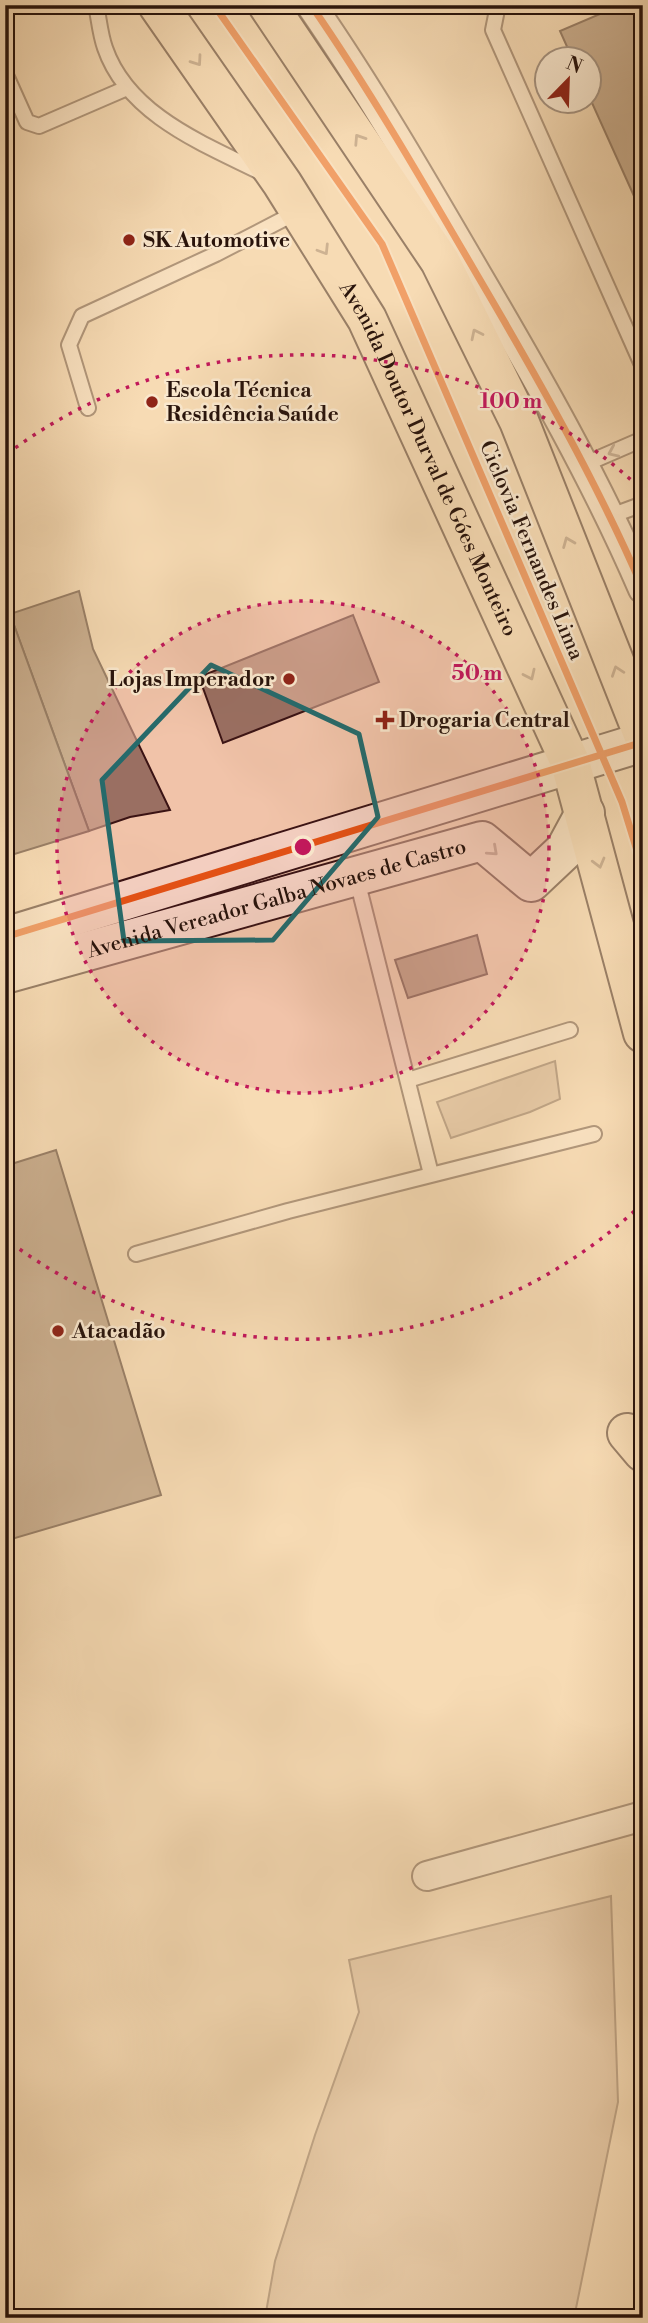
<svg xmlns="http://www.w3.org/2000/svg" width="648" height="2323" viewBox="0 0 648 2323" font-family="'Libre Bodoni',serif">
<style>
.green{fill:#d4b997;stroke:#7e6651;stroke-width:2}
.building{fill:#947b63;stroke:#28130b;stroke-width:2}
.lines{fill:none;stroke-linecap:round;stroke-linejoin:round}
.lane-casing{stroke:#5c4535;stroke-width:18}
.street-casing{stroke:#5c4535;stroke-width:32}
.secondary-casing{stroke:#28130b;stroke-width:42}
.highway-casing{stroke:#28130b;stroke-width:42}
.lane{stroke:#fae8ce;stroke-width:14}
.street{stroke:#fae8ce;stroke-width:28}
.secondary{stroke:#fae8ce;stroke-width:38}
.highway{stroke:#f7dbb4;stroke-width:38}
.cycleway-casing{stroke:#fae8ce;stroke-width:11}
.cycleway{stroke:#e8590c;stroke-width:7}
.oneway{stroke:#9a8168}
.oneway2{stroke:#9c8876}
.marked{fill:none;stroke:#0f766e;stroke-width:5;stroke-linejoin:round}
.ring{fill:none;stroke:#c2185b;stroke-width:3.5;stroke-dasharray:3.5 7}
.poi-dot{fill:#8f2418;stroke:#fae8ce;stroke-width:2.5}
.labels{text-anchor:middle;stroke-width:5;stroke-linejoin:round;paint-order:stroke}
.poi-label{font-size:21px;font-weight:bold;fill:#28130b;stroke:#fae8ce;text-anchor:start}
.street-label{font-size:21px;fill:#28130b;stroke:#fae8ce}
.centre{fill:#c2185b;stroke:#fae8ce;stroke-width:3.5}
.ring-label{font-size:21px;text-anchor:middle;font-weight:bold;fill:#c2185b;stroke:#fae8ce;stroke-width:5;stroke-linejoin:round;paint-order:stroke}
</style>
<rect width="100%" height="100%" fill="#f7dbb4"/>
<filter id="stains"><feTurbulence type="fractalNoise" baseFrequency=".00286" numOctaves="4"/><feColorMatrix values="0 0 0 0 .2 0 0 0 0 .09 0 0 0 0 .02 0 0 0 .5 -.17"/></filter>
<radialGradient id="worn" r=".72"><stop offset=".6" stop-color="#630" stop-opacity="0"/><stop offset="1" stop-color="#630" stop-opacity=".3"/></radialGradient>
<g class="green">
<polygon points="555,1061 560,1099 530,1112 451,1138 437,1102"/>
<polygon points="611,1896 618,2102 574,2318 265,2318 275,2261 315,2135 359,2012 349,1960"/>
</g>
<g class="building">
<polygon points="621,5 643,5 643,216 588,94 588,60 573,60 560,31"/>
<polygon points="79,591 93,649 170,810 130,817 89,831 10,614"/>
<polygon points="10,614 89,831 5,857 5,616"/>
<polygon points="353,615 379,682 223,743 199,677"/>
<polygon points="477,935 487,974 408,998 395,960"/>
<polygon points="56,1150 161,1495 5,1541 5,1166"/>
</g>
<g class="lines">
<defs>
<g id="lane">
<path d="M96 5C99 19 100 34 105 48 128 115 204 144 262 173"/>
<polyline points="498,5 493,30 643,367"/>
<polyline points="5,73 27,122 39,126 127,88"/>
<polyline points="88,408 69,345 82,316 216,254 299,211"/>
<polyline points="583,465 643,439"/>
<polyline points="608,517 643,504"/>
<polyline points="356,876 431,1174"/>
<polyline points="408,1080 570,1030"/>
<polyline points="136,1254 288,1211 594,1134"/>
</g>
<g id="street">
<path d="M311 5C371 92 423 182 476 273 536 375 596 480 643 589"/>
<polyline points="427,1876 643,1816"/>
</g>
<g id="secondary">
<polyline points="5,937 643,742"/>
<path id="s1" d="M5 974 482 841 531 882 565 850 585 813"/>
</g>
<g id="highway">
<path id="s2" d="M158 5 282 183 367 319 570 762 643 1033"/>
<polyline points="268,5 440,261 519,421 643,734"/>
<polyline points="627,1433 643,1452"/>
</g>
</defs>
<use href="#lane" class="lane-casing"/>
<use href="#street" class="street-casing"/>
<use href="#secondary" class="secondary-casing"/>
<use href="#highway" class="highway-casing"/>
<use href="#lane" class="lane"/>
<use href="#street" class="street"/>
<use href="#secondary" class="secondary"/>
<use href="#highway" class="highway"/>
<defs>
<g id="cycleway">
<polyline points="214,5 382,244 622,802 643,870"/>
<path d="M311 5C371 92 423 182 476 273 536 375 596 480 643 589"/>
<polyline points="5,937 643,742"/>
</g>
</defs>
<use href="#cycleway" class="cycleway-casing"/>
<use href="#cycleway" class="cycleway"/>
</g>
<defs><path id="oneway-chevron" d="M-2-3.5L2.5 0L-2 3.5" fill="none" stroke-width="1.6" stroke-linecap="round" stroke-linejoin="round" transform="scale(1.75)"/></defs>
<g class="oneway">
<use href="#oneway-chevron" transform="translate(197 61) rotate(55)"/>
<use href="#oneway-chevron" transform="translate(359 139) rotate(-123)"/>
<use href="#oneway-chevron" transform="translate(324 250) rotate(58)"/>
<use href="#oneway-chevron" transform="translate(476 334) rotate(-116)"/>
<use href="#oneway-chevron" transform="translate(568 542) rotate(-112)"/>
<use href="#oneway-chevron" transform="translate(617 671) rotate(-109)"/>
<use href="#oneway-chevron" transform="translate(530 675) rotate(65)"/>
<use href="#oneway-chevron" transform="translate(599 863) rotate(75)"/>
</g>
<g class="oneway2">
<use href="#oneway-chevron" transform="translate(613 452) rotate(156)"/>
<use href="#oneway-chevron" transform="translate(493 851) rotate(42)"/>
</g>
<path d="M0 0H648V2323H0ZM211 665 359 734 378 817 273 940 124 941 102 780Z" fill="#f7dbb4" fill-opacity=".55" fill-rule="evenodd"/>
<path class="marked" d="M211 665 359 734 378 817 273 940 124 941 102 780Z"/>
<circle cx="303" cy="847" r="246" fill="#c2185b" fill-opacity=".12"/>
<g class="ring">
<circle cx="303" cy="847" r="246"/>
<path d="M642 1204A492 492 0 0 1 7 1240M7 454A492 492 0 0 1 642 490"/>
</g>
<g class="poi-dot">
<circle cx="129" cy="240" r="7"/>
<circle cx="152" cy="402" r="7"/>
<circle cx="289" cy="679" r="7"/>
<path d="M381.5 709.5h7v7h7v7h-7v7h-7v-7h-7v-7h7z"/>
<circle cx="58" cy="1331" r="7"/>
</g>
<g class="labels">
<g class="poi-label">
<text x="143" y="247">SK Automotive</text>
<text x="166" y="397">Escola Técnica<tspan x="166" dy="24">Residência Saúde</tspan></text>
<text x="275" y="686" text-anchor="end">Lojas Imperador</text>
<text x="399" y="727">Drogaria Central</text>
<text x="72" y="1338">Atacadão</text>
</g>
<g class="street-label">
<text dy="7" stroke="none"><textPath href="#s2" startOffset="530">Avenida Doutor Durval de Góes Monteiro</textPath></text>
<text transform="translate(532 550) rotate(67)" y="7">Ciclovia Fernandes Lima</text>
<text dy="7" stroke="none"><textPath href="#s1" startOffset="282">Avenida Vereador Galba Novaes de Castro</textPath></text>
</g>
</g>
<circle cx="303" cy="847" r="10" class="centre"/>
<g class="ring-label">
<text x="511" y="408">100 m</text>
<text x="477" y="680">50 m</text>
</g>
<rect width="648" height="2323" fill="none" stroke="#f7dbb4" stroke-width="28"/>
<rect x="7" y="7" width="634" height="2309" fill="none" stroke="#28130b" stroke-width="3.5"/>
<rect x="14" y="14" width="620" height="2295" fill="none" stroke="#28130b" stroke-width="2"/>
<g transform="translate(568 80) rotate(23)"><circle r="33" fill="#fae8ce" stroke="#a69380" stroke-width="2"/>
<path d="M0-5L12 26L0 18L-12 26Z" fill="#8f2418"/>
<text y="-10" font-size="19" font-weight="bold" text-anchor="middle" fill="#28130b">N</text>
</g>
<rect width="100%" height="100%" filter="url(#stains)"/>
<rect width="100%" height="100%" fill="url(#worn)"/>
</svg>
